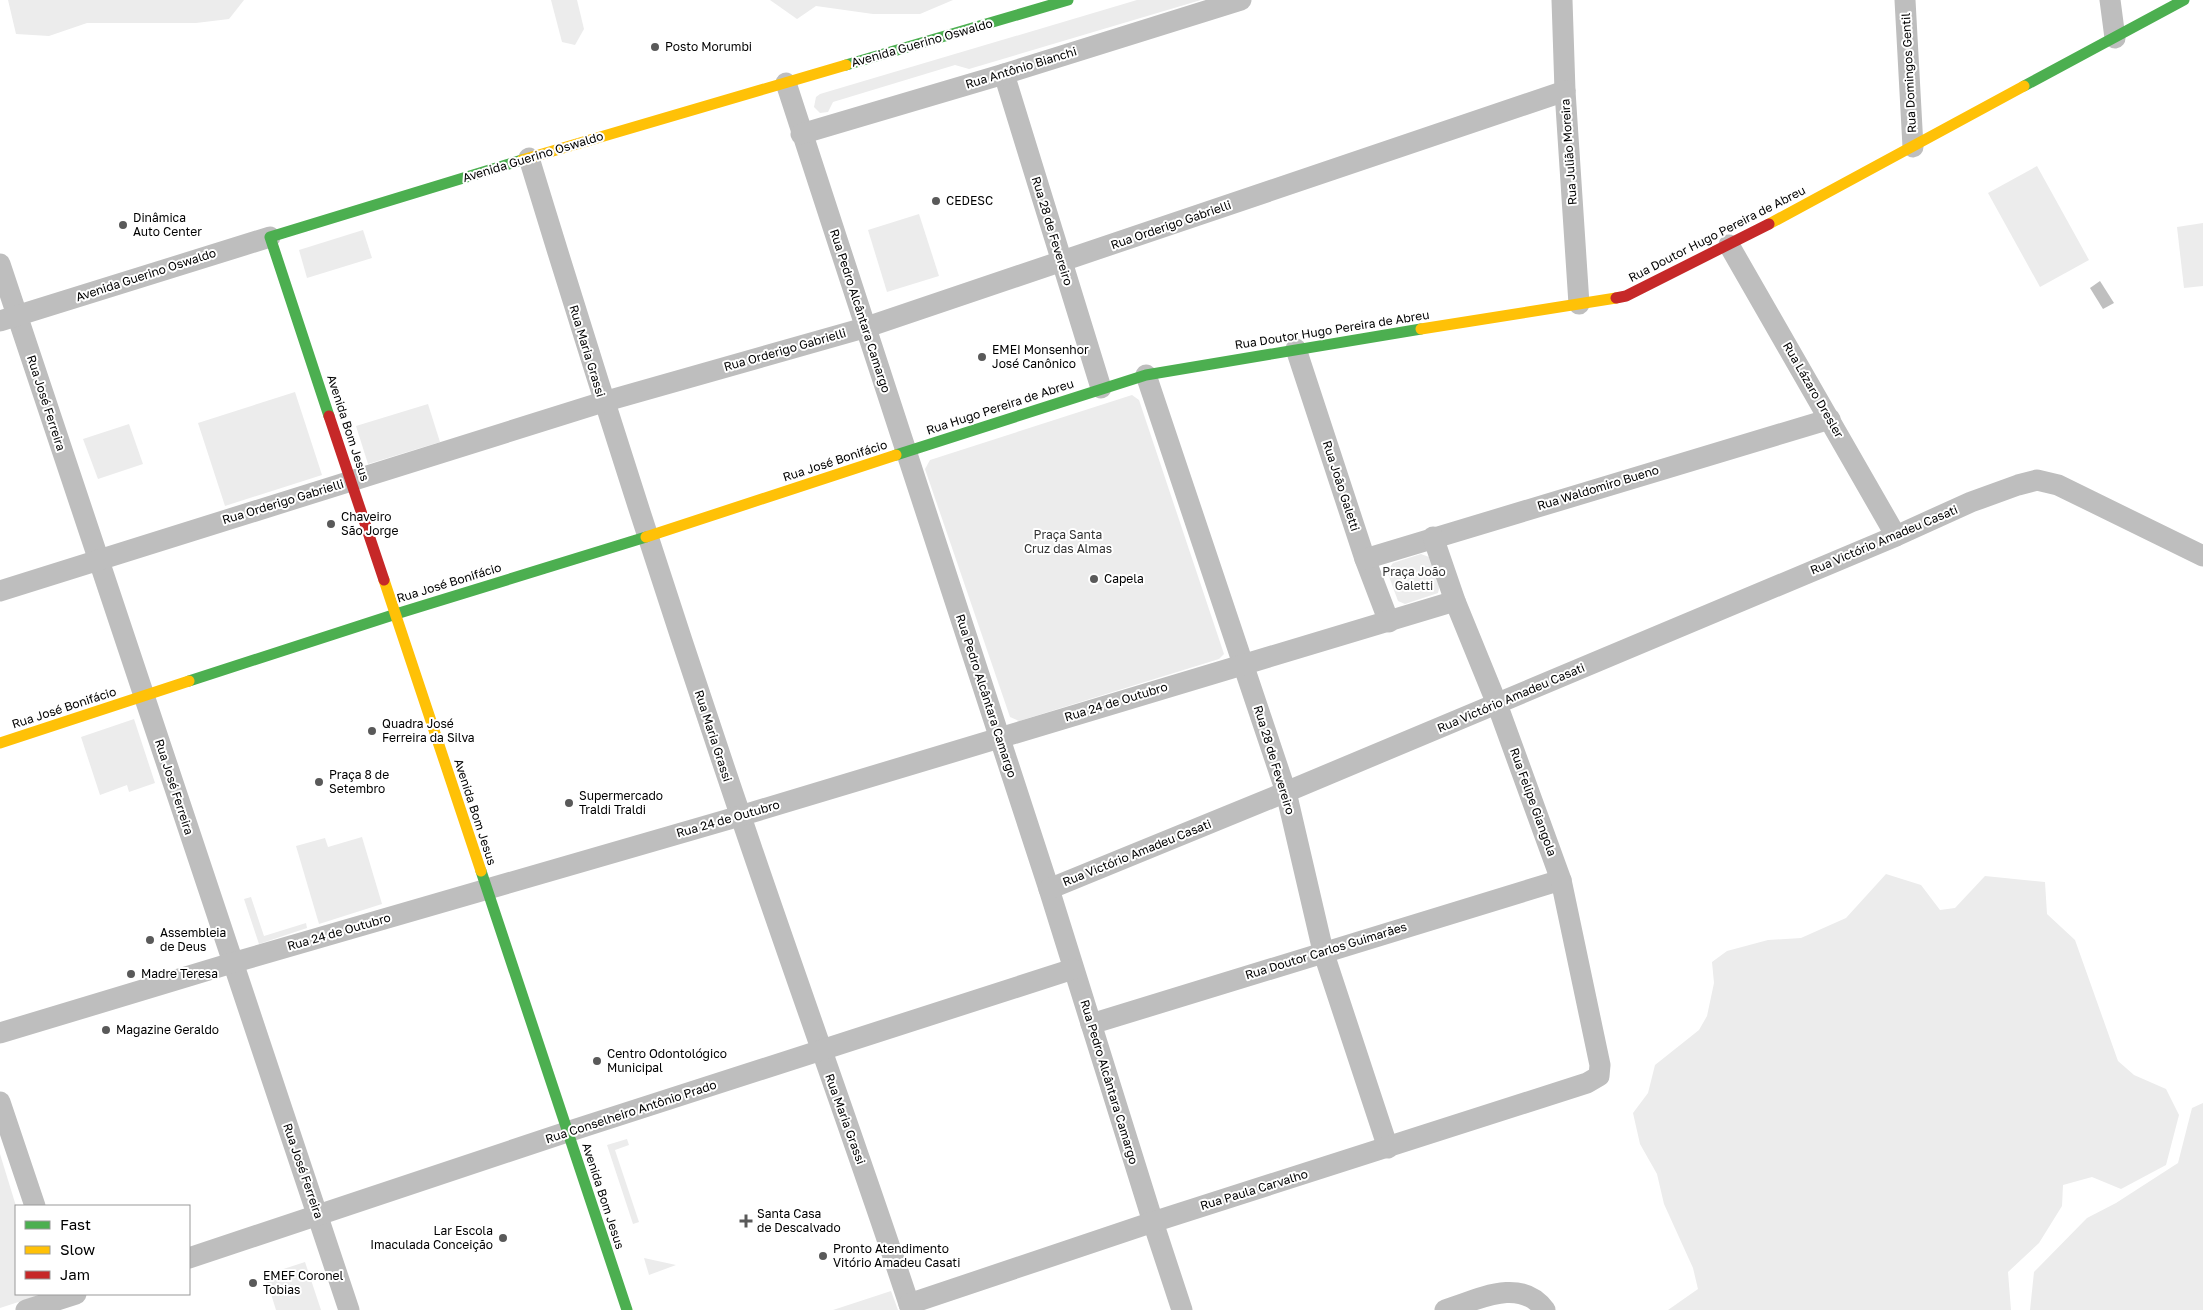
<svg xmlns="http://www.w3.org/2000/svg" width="2203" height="1310" viewBox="0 0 2203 1310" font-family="'Golos Text',sans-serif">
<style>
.green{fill:#ececec}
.water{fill:#bfbfbf}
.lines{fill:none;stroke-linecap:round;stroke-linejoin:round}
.street{stroke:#bebebe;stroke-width:21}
.fast{stroke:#4caf50;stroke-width:11}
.slow{stroke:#ffc107;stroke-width:11}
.jam{stroke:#c62828;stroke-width:11}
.poi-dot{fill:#595959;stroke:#fff;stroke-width:2}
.labels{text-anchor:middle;stroke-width:4;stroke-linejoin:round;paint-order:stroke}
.street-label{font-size:12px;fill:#000;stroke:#fff}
.poi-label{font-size:12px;fill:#000;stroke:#fff;text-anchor:start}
.park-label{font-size:12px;fill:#333;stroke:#fff}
</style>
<rect width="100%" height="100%" fill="#fff"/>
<g class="green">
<polygon points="8,0 244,0 229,19 196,23 87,23 49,36 16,34"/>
<polygon points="551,0 577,0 584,29 575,45 562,42"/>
<polygon points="770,0 953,0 920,14 873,14 816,6 797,19"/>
<polygon points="1137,0 1201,0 969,69 955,65 833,102 828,112 820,113 814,107 816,97 820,94"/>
<polygon points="2037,166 2089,260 2040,287 1988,193"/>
<polygon points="919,214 939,276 887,292 868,230"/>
<polygon points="2203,223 2203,286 2184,288 2177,227"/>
<polygon points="363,230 372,258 307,278 299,250"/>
<polygon points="295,392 322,475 225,506 198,423"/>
<polygon points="1132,395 1139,400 1224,654 1219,659 1019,721 1010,717 925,469 930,460"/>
<polygon points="428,404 440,442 368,464 356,426"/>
<polygon points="129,424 143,464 98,479 83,439"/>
<polygon points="1421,554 1429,557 1440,585 1438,593 1405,604 1398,601 1387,571 1393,563"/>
<polygon points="134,719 155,783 129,792 127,785 100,795 81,737"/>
<polygon points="362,837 382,904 319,924 296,846 325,838 328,847"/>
<polygon points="1886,874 1921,885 1940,910 1955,908 1985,876 2045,882 2047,914 2075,940 2118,1061 2134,1075 2166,1089 2179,1115 2166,1165 2121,1189 2092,1177 2063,1185 2062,1206 2039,1243 2008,1272 2011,1310 1668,1310 1698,1289 1693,1268 1664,1204 1657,1174 1640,1144 1633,1113 1648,1093 1655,1065 1699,1030 1707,1016 1714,983 1712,962 1727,951 1768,940 1801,938 1846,918"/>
<polygon points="251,897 264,936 306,923 307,928 259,944 244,899"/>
<polygon points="2203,1103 2203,1310 2030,1310 2034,1272 2087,1218 2116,1203 2178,1163 2192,1108"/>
<polygon points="627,1139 629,1145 615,1150 639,1222 633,1224 607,1145"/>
<polygon points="0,1154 16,1206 16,1294 43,1294 0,1308"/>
<polygon points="644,1258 676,1265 649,1275"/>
<polygon points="305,1262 321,1310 276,1310 265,1275"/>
<polygon points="891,1291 898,1310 833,1310"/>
</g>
<polygon class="water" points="2100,281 2114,303 2103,309 2090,288"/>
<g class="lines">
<g class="street">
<polyline points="1562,0 1565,91 1579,304"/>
<polyline points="1905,0 1913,147"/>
<polyline points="2110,0 2115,38"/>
<polyline points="1004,74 1101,388"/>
<polyline points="786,83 1049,889 1153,1222 1182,1310"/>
<polyline points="801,134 1004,74 1241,0"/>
<path d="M529 158C596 378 666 596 740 814 796 980 856 1144 911 1310"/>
<polyline points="1729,245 1896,536"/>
<polyline points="0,264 349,1310"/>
<polyline points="0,321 270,237"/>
<polyline points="1296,349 1365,559 1389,622"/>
<polyline points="1146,375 1286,792 1323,951 1388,1148"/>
<polyline points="1365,559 1830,419"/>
<polyline points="0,591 603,402 864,328 1565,91"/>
<polyline points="1049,889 1286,792 1896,536 1971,502 2018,485 2037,480 2058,485 2203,556"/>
<polyline points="1091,1024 1561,880"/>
<polyline points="0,1033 232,963 740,816 1455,601"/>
<polyline points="0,1102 35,1206"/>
<polyline points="189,1258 567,1132 1073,969"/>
<polyline points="909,1304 1153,1222 1587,1083 1599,1076 1600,1065 1561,880 1497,704 1455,601 1433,537"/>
<polyline points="26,1310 76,1294"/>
<path d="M1445 1310C1477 1300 1520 1276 1545 1310"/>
</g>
<g class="fast">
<polyline points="846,65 1068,0"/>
<polyline points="2024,86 2184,0"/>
<polyline points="329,416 270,237 522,160"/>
<polyline points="896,455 1146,375 1421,329"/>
<polyline points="189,681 396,614 646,537"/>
<polyline points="481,871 627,1310"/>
</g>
<g class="slow">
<polyline points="522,160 846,65"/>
<polyline points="1769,224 2024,86"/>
<polyline points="1421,329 1616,298"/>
<polyline points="646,537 896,455"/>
<polyline points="384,580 481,871"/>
<polyline points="0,743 189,681"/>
</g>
<g class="jam">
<polyline points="1616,298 1626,296 1769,224"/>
<polyline points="329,416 384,580"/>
</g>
</g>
<g class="poi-dot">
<circle cx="655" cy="47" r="5"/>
<circle cx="936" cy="201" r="5"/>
<circle cx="123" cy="225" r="5"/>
<circle cx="982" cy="357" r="5"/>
<circle cx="331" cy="524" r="5"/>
<circle cx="1094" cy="579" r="5"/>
<circle cx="372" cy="731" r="5"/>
<circle cx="319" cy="782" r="5"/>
<circle cx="569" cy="803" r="5"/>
<circle cx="150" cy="940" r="5"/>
<circle cx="131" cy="974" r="5"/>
<circle cx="106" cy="1030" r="5"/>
<circle cx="597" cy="1061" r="5"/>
<path d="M743.5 1213.5h5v5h5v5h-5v5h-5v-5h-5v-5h5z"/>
<circle cx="503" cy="1238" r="5"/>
<circle cx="823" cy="1256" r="5"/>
<circle cx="253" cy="1283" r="5"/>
</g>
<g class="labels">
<g class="street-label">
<text transform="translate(922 43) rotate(-16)" y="4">Avenida Guerino Oswaldo</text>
<text transform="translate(1021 68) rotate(-17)" y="4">Rua Antônio Bianchi</text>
<text transform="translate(1909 73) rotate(-93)" y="4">Rua Domingos Gentil</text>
<text transform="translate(1569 152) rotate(-94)" y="4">Rua Julião Moreira</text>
<text transform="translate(533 157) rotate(-17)" y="4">Avenida Guerino Oswaldo</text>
<text transform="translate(1171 225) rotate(-19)" y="4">Rua Orderigo Gabrielli</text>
<text transform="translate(1052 231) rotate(73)" y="4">Rua 28 de Fevereiro</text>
<text transform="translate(1717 234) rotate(-27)" y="4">Rua Doutor Hugo Pereira de Abreu</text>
<text transform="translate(146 275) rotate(-18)" y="4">Avenida Guerino Oswaldo</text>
<text transform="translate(860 311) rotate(72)" y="4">Rua Pedro Alcântara Camargo</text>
<text transform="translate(1332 330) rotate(-9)" y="4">Rua Doutor Hugo Pereira de Abreu</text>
<text transform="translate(785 350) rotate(-16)" y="4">Rua Orderigo Gabrielli</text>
<text transform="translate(587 351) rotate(73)" y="4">Rua Maria Grassi</text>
<text transform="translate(1813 390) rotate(60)" y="4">Rua Lázaro Dresler</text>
<text transform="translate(46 403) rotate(72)" y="4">Rua José Ferreira</text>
<text transform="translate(1000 407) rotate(-18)" y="4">Rua Hugo Pereira de Abreu</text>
<text transform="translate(348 428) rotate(72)" y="4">Avenida Bom Jesus</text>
<text transform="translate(835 461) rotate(-18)" y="4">Rua José Bonifácio</text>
<text transform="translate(1341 486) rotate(72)" y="4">Rua João Galetti</text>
<text transform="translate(1598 488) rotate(-17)" y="4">Rua Waldomiro Bueno</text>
<text transform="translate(283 502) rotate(-17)" y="4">Rua Orderigo Gabrielli</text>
<text transform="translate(1884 540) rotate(-23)" y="4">Rua Victório Amadeu Casati</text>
<text transform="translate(449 583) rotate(-17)" y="4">Rua José Bonifácio</text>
<text transform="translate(986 696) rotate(72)" y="4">Rua Pedro Alcântara Camargo</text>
<text transform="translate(1511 698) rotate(-23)" y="4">Rua Victório Amadeu Casati</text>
<text transform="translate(1116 702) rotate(-17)" y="4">Rua 24 de Outubro</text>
<text transform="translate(64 708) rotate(-18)" y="4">Rua José Bonifácio</text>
<text transform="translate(713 736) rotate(72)" y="4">Rua Maria Grassi</text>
<text transform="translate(1274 760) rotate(73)" y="4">Rua 28 de Fevereiro</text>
<text transform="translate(174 787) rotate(72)" y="4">Rua José Ferreira</text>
<text transform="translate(1533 802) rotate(70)" y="4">Rua Felipe Giangola</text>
<text transform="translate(475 812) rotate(72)" y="4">Avenida Bom Jesus</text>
<text transform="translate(728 819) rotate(-16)" y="4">Rua 24 de Outubro</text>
<text transform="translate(1137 853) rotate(-22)" y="4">Rua Victório Amadeu Casati</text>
<text transform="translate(339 932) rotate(-16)" y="4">Rua 24 de Outubro</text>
<text transform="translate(1326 951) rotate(-17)" y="4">Rua Doutor Carlos Guimarães</text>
<text transform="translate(1109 1082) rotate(73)" y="4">Rua Pedro Alcântara Camargo</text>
<text transform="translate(631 1112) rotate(-18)" y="4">Rua Conselheiro Antônio Prado</text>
<text transform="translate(845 1119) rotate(70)" y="4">Rua Maria Grassi</text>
<text transform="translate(303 1171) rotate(71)" y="4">Rua José Ferreira</text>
<text transform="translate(1254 1190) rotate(-17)" y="4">Rua Paula Carvalho</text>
<text transform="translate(603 1196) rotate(72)" y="4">Avenida Bom Jesus</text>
</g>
<g class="poi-label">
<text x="665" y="51">Posto Morumbi</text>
<text x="946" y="205">CEDESC</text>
<text x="133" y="222">Dinâmica<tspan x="133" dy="14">Auto Center</tspan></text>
<text x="992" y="354">EMEI Monsenhor<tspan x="992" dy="14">José Canônico</tspan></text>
<text x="341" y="521">Chaveiro<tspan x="341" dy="14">São Jorge</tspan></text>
<text x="1104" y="583">Capela</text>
<text x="382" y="728">Quadra José<tspan x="382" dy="14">Ferreira da Silva</tspan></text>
<text x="329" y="779">Praça 8 de<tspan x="329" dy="14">Setembro</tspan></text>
<text x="579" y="800">Supermercado<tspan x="579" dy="14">Traldi Traldi</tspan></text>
<text x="160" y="937">Assembleia<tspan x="160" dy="14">de Deus</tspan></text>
<text x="141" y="978">Madre Teresa</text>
<text x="116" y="1034">Magazine Geraldo</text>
<text x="607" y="1058">Centro Odontológico<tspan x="607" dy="14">Municipal</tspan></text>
<text x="757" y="1218">Santa Casa<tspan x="757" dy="14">de Descalvado</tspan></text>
<text x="493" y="1235" text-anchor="end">Lar Escola<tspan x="493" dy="14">Imaculada Conceição</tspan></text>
<text x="833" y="1253">Pronto Atendimento<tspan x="833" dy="14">Vitório Amadeu Casati</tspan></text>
<text x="263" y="1280">EMEF Coronel<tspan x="263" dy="14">Tobias</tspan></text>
</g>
<g class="park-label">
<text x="1068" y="539">Praça Santa<tspan x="1068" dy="14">Cruz das Almas</tspan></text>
<text x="1414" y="576">Praça João<tspan x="1414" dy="14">Galetti</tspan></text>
</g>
</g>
<rect x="15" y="1205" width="175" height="90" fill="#ffffff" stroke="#999999"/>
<rect x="25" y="1221" width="25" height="8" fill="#4caf50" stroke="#999999"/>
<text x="60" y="1230" font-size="15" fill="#000000">Fast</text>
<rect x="25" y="1246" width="25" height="8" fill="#ffc107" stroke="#999999"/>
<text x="60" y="1255" font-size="15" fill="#000000">Slow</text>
<rect x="25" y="1271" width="25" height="8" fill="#c62828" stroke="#999999"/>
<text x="60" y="1280" font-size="15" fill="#000000">Jam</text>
</svg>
